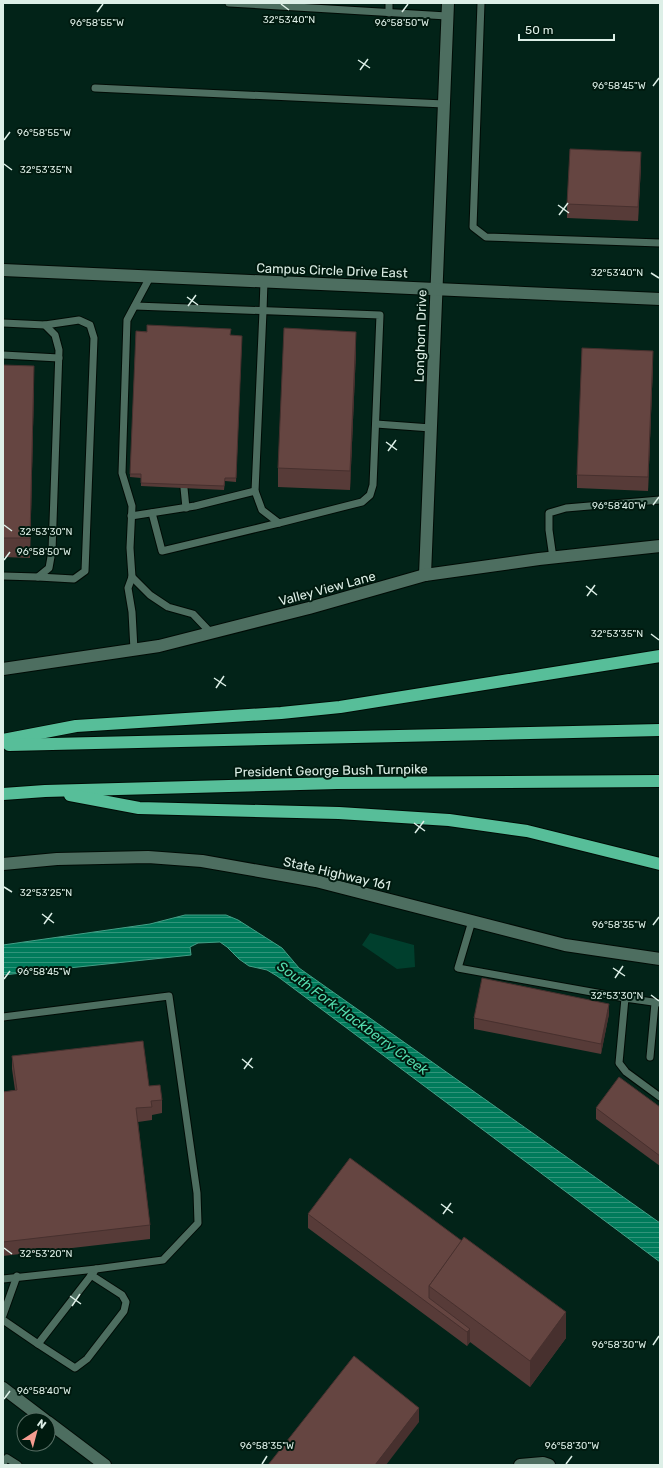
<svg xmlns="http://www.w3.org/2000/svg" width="663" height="1468" viewBox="0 0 663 1468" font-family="Rubik,sans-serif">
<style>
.park{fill:#003f2d}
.water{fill:url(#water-rules);stroke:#429e85}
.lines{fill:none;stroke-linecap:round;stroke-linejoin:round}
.lane-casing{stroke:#000b05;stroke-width:9}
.street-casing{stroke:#000b05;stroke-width:14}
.secondary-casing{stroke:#000b05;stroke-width:14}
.highway-casing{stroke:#000b05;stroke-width:14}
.lane{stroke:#4d6e60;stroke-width:7}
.street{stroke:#4d6e60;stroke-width:12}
.secondary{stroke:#4d6e60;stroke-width:12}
.highway{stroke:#57be99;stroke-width:12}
.wall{fill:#573b38}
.shaded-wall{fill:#47302e}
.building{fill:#654541;stroke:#47302e}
.ticks{fill:none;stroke:#ddefe7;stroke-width:1.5}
.labels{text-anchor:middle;stroke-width:4;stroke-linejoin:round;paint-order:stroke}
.street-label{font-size:13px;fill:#ddefe7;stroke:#001a0f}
.water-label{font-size:14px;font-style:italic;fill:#53dbad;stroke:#001a0f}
.ticks-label{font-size:10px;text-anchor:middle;fill:#ddefe7;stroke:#001a0f;stroke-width:4;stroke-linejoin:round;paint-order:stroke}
</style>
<defs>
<pattern id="water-rules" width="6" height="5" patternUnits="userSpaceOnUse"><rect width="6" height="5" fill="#007b5b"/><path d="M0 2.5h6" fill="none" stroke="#31947a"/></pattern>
</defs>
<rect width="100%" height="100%" fill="#022318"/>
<polygon class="park" points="370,933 414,945 415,967 397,969 362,945"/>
<polygon class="water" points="185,915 226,915 238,920 282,948 299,968 660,1223 660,1262 277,976 267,970 249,966 239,959 227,947 220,942 198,943 190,947 191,955 3,975 3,945 150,924"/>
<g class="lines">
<defs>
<g id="lane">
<polyline points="229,3 447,16"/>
<polyline points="481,3 473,227 486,237 660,243"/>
<polyline points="389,13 389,3"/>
<polyline points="95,88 444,104"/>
<polyline points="135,306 380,315 373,485 370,495 362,502 279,523 262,510 255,491 263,311 264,281"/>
<polyline points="3,323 45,325 55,335 59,350 52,551 49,568 38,577 3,576"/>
<polyline points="3,355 59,358"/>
<polyline points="376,424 431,428"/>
<polyline points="184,488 186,508"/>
<polyline points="152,513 162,551 279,523"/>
<polyline points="131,516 195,506 255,491"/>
<polyline points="553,558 549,530 549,513 566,508 660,500"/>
<polyline points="38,577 74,579 85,571 94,338 90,325 79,320 45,325"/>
<polyline points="132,577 150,595 168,607 193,614 211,633"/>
<polyline points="134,650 132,612 128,588 132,577 130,548 132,506 122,473 127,320 150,277"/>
<polyline points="472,921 458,968 625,998"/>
<polyline points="660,1003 625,998 619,1063 626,1072 660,1097"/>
<polyline points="3,1017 169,996 197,1193 198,1223 163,1260 96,1269 38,1344 3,1320"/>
<polyline points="650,1057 655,1003"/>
<polyline points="3,1279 96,1269"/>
<polyline points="3,1315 17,1276"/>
<polyline points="38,1344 75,1368 87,1359 124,1311 126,1302 122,1295 91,1275"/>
<polyline points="3,1463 7,1458 18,1465"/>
</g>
<g id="street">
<polyline points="425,575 448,3"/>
<polyline points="520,1465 543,1463 549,1465"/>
</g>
<g id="secondary">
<polyline points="3,270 660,299"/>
<polyline points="3,669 159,646 309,608 425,575 539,559 660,546"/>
<polyline points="3,864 57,859 148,857 202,861 316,881 565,945 660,959"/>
<polyline points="3,1388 45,1420"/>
<polyline points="48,1422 105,1465"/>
</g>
<g id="highway">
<polyline points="3,740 76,726 281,713 340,707 660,656"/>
<polyline points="9,745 660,730"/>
<polyline points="3,794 45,791 337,783 660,781"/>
<polyline points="70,795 139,808 339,813 449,820 527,831 660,864"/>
</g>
</defs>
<use href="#lane" class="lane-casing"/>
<use href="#street" class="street-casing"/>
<use href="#secondary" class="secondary-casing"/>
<use href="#highway" class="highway-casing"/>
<use href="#lane" class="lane"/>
<use href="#street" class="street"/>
<use href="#secondary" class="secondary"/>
<use href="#highway" class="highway"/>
</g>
<g class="wall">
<polygon points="641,166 638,221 567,218 567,204"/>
<polygon points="136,331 242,336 236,482 225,481 224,490 141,486 141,478 130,477"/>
<polygon points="356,351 350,490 278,487 278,468"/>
<polygon points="653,364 648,491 577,488 577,475"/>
<polygon points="3,365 34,385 30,558 3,557"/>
<polygon points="609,1014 601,1054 474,1029 474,1018"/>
<polygon points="12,1056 149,1086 162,1100 162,1113 152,1115 152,1120 138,1122 150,1225 150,1239 3,1256 3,1092 15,1090 12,1069"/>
<polygon points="660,1107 660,1166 596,1119 596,1108"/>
<polygon points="308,1214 566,1338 530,1387 470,1342 467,1346 308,1228"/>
</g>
<g class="shaded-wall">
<polygon points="641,152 641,166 638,221 638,207"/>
<polygon points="356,332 356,351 350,490 350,471"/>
<polygon points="653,351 653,364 648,491 648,477"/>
<polygon points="34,366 34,385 30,558 30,538"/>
<polygon points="609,1004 609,1014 601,1054 601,1044"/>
<polygon points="566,1312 566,1338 530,1387 530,1361"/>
<polygon points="470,1329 470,1342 467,1346 467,1332"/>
<polygon points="419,1408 419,1422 386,1465 375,1465"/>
</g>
<g class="building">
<polygon points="570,149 641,152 638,207 567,204"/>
<polygon points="147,325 231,329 230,335 242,336 236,478 225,478 224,486 141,483 141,474 130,474 136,331 147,332"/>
<polygon points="284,328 356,332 350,471 278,468"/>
<polygon points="582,348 653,351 648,477 577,475"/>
<polygon points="3,365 34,366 30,538 3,538"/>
<polygon points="482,978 609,1004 601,1044 474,1018"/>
<polygon points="143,1041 149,1086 160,1085 162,1100 151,1101 152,1107 136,1108 150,1225 3,1242 3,1092 17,1090 12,1056"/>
<polygon points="619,1077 660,1107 660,1156 596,1108"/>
<polygon points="350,1158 462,1241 429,1286 429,1298 470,1329 467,1332 308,1214"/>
<polygon points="464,1237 566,1312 530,1361 429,1286"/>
<polygon points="354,1356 419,1408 375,1465 268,1465"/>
</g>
<path class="ticks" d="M281 4 289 10M97 12 103 4M402 12 408 4M358 60 370 68M360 70 368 59M653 86 659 78M4 140 10 132M4 164 12 170M558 205 569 213M559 215 568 203M651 273 659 278M187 297 198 305M188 306 196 295M386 442 397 450M388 451 396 440M653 505 659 497M4 525 12 531M4 560 10 552M586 586 597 595M587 596 595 585M651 634 659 640M214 678 226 686M216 688 224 676M414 823 425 831M415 833 424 821M4 887 12 892M42 914 54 923M44 924 52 913M653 925 659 917M613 968 625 976M615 978 623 966M4 979 10 971M651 995 659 1001M242 1059 253 1068M244 1069 252 1058M441 1204 453 1213M443 1214 451 1203M4 1248 12 1254M70 1296 81 1304M72 1306 80 1294M653 1345 659 1336M4 1399 10 1391M262 1464 267 1456M566 1464 572 1456"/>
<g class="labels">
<g class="street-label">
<text transform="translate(332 270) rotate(2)" y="5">Campus Circle Drive East</text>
<text transform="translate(420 336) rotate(-88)" y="5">Longhorn Drive</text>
<text transform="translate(327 588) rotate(-15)" y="5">Valley View Lane</text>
<text transform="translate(331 770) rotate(-1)" y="5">President George Bush Turnpike</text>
<text transform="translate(337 873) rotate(13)" y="5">State Highway 161</text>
</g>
<g class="water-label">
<text transform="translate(353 1018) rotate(36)" y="5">South Fork Hackberry Creek</text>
</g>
</g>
<g class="ticks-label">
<text x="289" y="23">32°53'40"N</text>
<text x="97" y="26">96°58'55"W</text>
<text x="402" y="26">96°58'50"W</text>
<text x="619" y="89">96°58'45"W</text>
<text x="44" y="136">96°58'55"W</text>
<text x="46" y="173">32°53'35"N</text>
<text x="617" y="276">32°53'40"N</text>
<text x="619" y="509">96°58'40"W</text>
<text x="46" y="535">32°53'30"N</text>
<text x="44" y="555">96°58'50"W</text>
<text x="617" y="637">32°53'35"N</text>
<text x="46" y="896">32°53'25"N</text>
<text x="619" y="928">96°58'35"W</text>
<text x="44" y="975">96°58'45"W</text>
<text x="617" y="999">32°53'30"N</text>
<text x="46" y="1257">32°53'20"N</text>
<text x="619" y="1348">96°58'30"W</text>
<text x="44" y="1394">96°58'40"W</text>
<text x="267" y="1449">96°58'35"W</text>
<text x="572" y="1449">96°58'30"W</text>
</g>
<rect width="663" height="1468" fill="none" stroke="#ddefe7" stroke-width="8"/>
<g transform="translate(36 1432) rotate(36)"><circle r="19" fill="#001a0f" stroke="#586f65"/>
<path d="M0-3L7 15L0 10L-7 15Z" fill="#f59c90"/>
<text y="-6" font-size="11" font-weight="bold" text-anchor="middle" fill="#ddefe7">N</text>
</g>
<path d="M519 34v6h95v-6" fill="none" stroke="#ddefe7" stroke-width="2"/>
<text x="525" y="34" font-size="12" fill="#ddefe7" stroke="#001a0f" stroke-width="3" paint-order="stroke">50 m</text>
</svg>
